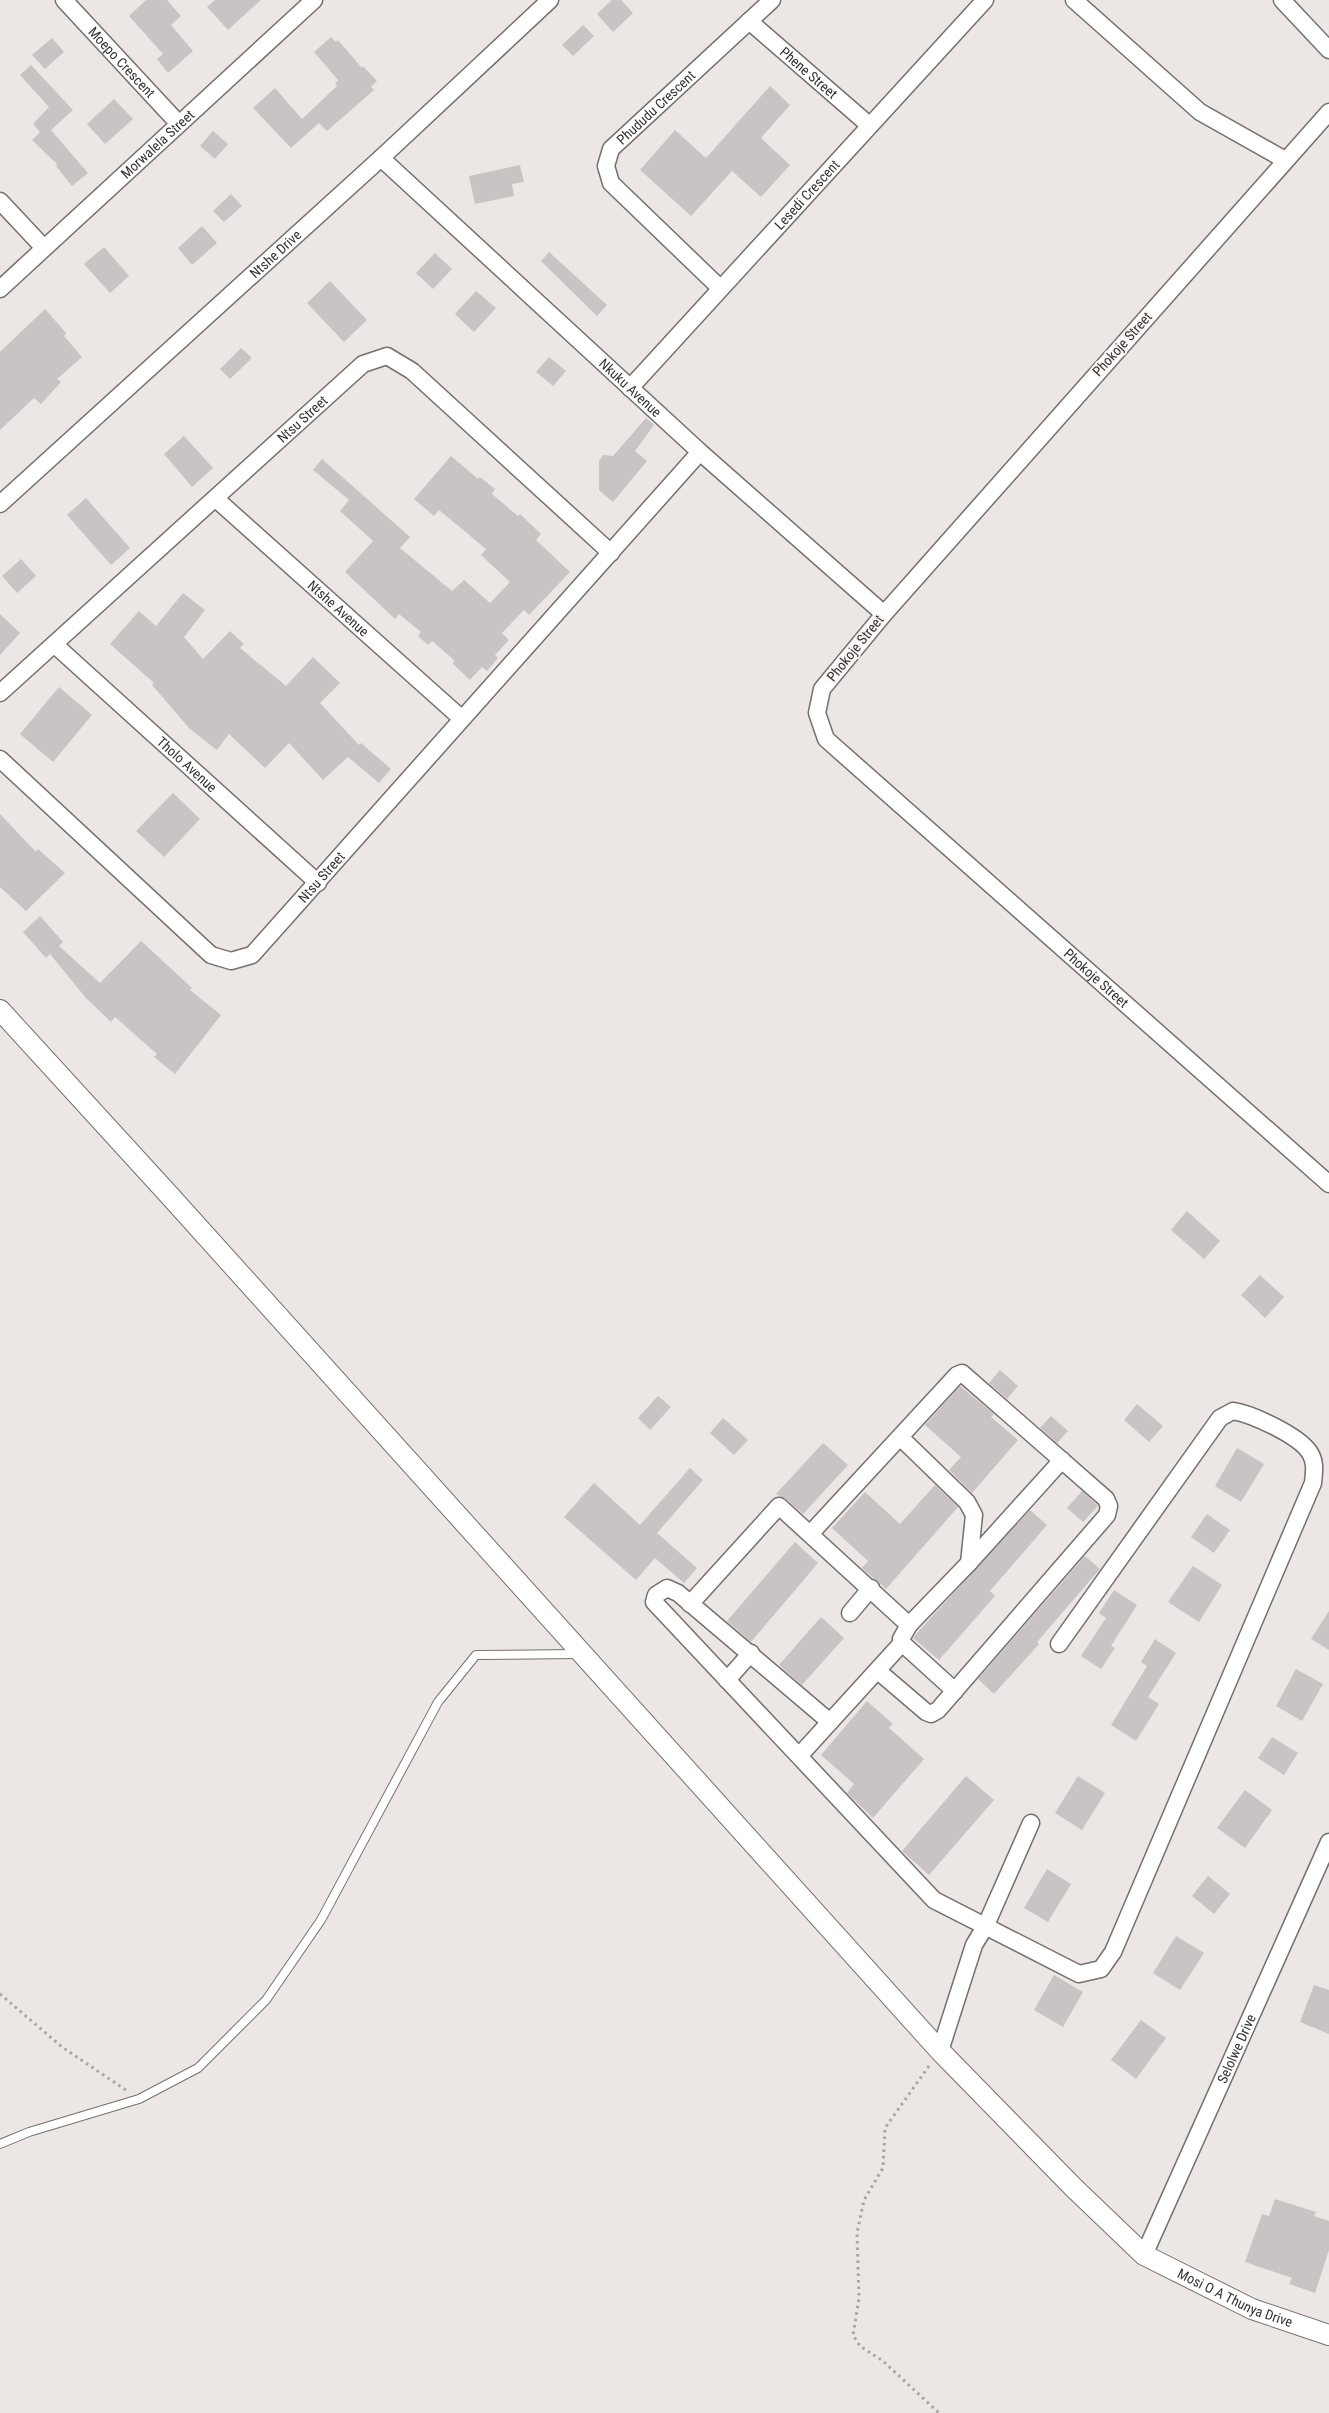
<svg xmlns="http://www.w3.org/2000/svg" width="1329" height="2413" viewBox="0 0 1329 2413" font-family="'Roboto Condensed',sans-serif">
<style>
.building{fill:#c9c4c3}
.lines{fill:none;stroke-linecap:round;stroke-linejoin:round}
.service-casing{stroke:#74706e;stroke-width:10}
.minor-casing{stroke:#74706e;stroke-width:19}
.tertiary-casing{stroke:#74706e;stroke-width:22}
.path{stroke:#a8a4a3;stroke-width:3;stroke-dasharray:2.5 4;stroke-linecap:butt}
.service{stroke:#fff;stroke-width:8}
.minor{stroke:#fff;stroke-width:16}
.tertiary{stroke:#fff;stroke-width:20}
.labels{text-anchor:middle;stroke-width:4;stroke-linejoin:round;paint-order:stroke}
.street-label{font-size:14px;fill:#343232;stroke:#faf4f3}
</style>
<rect width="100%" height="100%" fill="#ece7e5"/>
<g class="building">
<polygon points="146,0 167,0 181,16 171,25 193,51 168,73 157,59 163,54 129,16"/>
<polygon points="215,0 261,0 228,30 207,7"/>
<polygon points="612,0 621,0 633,13 613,32 597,14"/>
<polygon points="583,25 594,36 573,56 562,45"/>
<polygon points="331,37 336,42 338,40 362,68 363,66 377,81 371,87 374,90 327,131 319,123 291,148 253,108 275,88 302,119 337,86 335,84 338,80 314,52"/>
<polygon points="52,38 64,52 45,69 32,55"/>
<polygon points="31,65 73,110 51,130 88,173 72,186 56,166 57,164 32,140 40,132 33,124 49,107 20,75"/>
<polygon points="770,86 790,105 761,138 790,165 761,197 732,171 691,216 640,170 675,130 706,158"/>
<polygon points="114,99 133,119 105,144 87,124"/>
<polygon points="213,131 228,144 215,159 200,146"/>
<polygon points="520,165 524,182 512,184 514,196 475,204 469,176"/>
<polygon points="231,194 242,206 224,222 213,211"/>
<polygon points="202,226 217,243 192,265 178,248"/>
<polygon points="104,247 129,276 110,293 84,264"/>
<polygon points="549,252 607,305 597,316 541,261"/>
<polygon points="435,253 452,269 433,289 416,273"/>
<polygon points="330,281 367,320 344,342 307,303"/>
<polygon points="476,291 496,308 474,332 455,314"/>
<polygon points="45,309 66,333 64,336 82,357 57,379 61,382 41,404 34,398 0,430 0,352"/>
<polygon points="241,348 252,358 230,379 220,369"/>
<polygon points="549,357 566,371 553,386 536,372"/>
<polygon points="646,418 654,425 635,451 647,461 613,502 599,490 599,461 603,455 613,456"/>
<polygon points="184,436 213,468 192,487 164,454"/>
<polygon points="451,456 478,479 480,477 495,489 492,494 518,516 520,514 541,534 536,540 570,572 529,615 524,610 502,633 509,640 495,655 498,658 487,671 482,667 470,680 453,664 454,660 432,641 428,645 418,636 421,632 399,614 395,619 345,572 373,541 340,511 349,500 313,470 322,459 410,537 400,548 452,591 464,580 490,603 510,582 481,555 486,549 439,510 434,516 414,499"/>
<polygon points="86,498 130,548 111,565 67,515"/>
<polygon points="21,559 36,576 17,593 2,576"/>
<polygon points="183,593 205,610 184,637 203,659 230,631 244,644 240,648 286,686 313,657 340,683 320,703 359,745 361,743 391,769 379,783 348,757 323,780 289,743 265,768 229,734 217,750 190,729 152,685 154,683 110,644 139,611 156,626"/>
<polygon points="0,614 20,633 0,655"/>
<polygon points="59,687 92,715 53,762 20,734"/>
<polygon points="173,793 200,819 164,857 136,831"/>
<polygon points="0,814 36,852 38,849 65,873 26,911 0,887"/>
<polygon points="40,916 63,942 59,946 100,983 141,941 192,988 190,990 221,1015 175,1074 154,1057 157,1054 115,1017 111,1022 86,998 50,954 46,958 23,932"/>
<polygon points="1187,1211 1220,1241 1204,1259 1171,1230"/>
<polygon points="1260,1275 1284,1297 1265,1318 1241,1295"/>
<polygon points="1000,1370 1018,1386 1007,1399 989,1383"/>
<polygon points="960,1386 994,1414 991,1417 1018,1440 972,1493 949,1470 961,1457 925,1425"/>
<polygon points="658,1396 671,1407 650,1430 638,1418"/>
<polygon points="1137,1404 1163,1426 1149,1442 1124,1420"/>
<polygon points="1051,1416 1068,1431 1057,1443 1040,1428"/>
<polygon points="723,1418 748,1440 734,1455 710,1433"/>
<polygon points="823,1443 848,1465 803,1514 786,1499 776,1494"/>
<polygon points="1237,1448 1264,1464 1241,1502 1215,1486"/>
<polygon points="690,1468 703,1480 657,1533 697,1568 684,1583 655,1558 636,1580 564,1517 594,1483 640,1525"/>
<polygon points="935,1485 958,1507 886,1589 862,1568 868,1561 832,1528 865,1492 900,1524"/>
<polygon points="1082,1491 1098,1506 1083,1522 1067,1508"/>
<polygon points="1030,1510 1047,1525 990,1591 995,1596 939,1660 913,1638 916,1634"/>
<polygon points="1207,1514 1230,1530 1214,1553 1191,1537"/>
<polygon points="795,1542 818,1563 751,1642 727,1621"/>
<polygon points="1085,1556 1100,1569 1037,1642 1039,1644 994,1694 978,1679"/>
<polygon points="1193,1566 1222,1585 1199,1622 1168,1602"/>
<polygon points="1114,1590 1137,1605 1111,1646 1115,1648 1101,1669 1081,1656 1106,1618 1099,1613"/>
<polygon points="1329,1611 1329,1650 1311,1639"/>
<polygon points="821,1617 844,1638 802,1685 779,1665"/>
<polygon points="1155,1639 1176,1653 1148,1697 1159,1704 1136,1741 1111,1725 1147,1666 1141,1662"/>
<polygon points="1296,1669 1323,1684 1302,1721 1276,1706"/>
<polygon points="867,1701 893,1724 889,1728 924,1759 873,1818 847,1793 854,1784 821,1755"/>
<polygon points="1272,1737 1298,1753 1284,1775 1258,1758"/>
<polygon points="966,1776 994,1800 929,1875 902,1851"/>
<polygon points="1078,1776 1105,1793 1082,1830 1055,1813"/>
<polygon points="1245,1790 1272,1810 1245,1848 1217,1828"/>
<polygon points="1047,1869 1071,1884 1048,1922 1024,1908"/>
<polygon points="1208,1876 1230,1894 1214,1914 1192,1896"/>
<polygon points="1176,1936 1204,1953 1180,1990 1153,1973"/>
<polygon points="1054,1975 1083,1992 1063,2027 1034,2010"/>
<polygon points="1314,1985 1329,1990 1329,2034 1300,2022"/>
<polygon points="1141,2020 1166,2038 1136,2079 1111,2060"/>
<polygon points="1275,2199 1316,2212 1314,2216 1329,2221 1329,2250 1315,2293 1289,2284 1292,2278 1245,2262 1262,2214 1269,2216"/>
</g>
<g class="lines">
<defs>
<polyline id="service" points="0,2144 29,2132 139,2099 198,2068 266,2000 321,1920 438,1702 476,1655 579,1654"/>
<g id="minor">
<path id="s1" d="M64 0 179 124"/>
<polyline points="1074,0 1200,112 1285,160"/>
<polyline points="1282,0 1329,50"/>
<path id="s2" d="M749 21 869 125"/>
<path id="s3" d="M1329 112 884 614 822 689 817 713 826 739 1329 1184"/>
<path id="s4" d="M381 158 700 452 884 614"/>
<polyline points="0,201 44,248"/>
<path id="s5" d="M720 288 611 183 606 166 611 149 772 0"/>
<path id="s6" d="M0 289 314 0"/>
<path id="s7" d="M630 388 985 0"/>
<path id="s8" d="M216 499 461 718"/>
<path id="s9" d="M0 504 381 158 550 0"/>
<path id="s10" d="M55 645 318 883"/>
<path id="s11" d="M0 693 363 364 387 356 412 371 611 553"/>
<path id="s12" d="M0 759 211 955 231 961 252 955 700 452"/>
<polyline points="900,1437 967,1502 974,1515 969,1563"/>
<polyline points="811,1533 957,1375 962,1373 1106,1499 1109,1506 1107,1515 938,1710 931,1714 926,1712 878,1671"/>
<polyline points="690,1604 779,1506 909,1625"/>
<polyline points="850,1613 871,1588"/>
<path d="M902 1643 830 1722 678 1593 667 1588 656 1595 654 1602 934 1900 1079 1974 1101 1969 1113 1952 1313 1483C1314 1472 1316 1463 1310 1453 1300 1436 1252 1414 1233 1411L1220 1418 1059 1644"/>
<polyline points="727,1680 751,1653"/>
<polyline points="955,1691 902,1643 901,1639 909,1625 969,1563 1062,1460"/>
<polyline points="800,1755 830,1722"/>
<polyline points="940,2051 974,1945 986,1925 1031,1823"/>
<path id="s13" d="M1144 2255 1329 1842"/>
</g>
<g id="tertiary">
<path id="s14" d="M0 1010 170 1196 940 2051 1074 2188 1144 2255 1252 2309 1329 2335"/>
</g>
</defs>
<use href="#service" class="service-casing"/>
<use href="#minor" class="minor-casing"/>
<use href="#tertiary" class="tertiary-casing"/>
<g class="path">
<polyline points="0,1994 62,2047 126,2090"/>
<polyline points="929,2066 885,2128 883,2168 864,2200 857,2233 859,2298 853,2335 860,2346 883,2361 939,2413"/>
</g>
<use href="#service" class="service"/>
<use href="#minor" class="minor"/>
<use href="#tertiary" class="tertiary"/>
</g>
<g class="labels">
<g class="street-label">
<text dy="5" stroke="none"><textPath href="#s1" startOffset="85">Moepo Crescent</textPath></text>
<text dy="5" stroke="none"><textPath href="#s2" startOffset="79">Phene Street</textPath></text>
<text dy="5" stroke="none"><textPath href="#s5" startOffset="248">Phududu Crescent</textPath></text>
<text dy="5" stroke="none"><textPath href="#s6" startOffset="214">Morwalela Street</textPath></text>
<text dy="5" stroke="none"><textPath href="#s7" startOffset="262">Lesedi Crescent</textPath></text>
<text dy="5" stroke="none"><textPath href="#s9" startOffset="372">Ntshe Drive</textPath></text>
<text transform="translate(1122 344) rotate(-48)" y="5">Phokoje Street</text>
<text dy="5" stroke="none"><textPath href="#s4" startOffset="339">Nkuku Avenue</textPath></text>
<text dy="5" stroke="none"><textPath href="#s11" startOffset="408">Ntsu Street</textPath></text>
<text dy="5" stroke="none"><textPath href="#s8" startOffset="164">Ntshe Avenue</textPath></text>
<text transform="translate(855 648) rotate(-51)" y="5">Phokoje Street</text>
<text dy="5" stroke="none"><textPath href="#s10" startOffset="178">Tholo Avenue</textPath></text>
<text dy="5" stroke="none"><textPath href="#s12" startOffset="435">Ntsu Street</textPath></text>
<text dy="5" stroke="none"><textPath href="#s3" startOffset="1181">Phokoje Street</textPath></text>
<text dy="5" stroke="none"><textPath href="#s13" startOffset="226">Selolwe Drive</textPath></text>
<text dy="5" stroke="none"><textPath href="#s14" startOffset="1792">Mosi O A Thunya Drive</textPath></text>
</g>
</g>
</svg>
